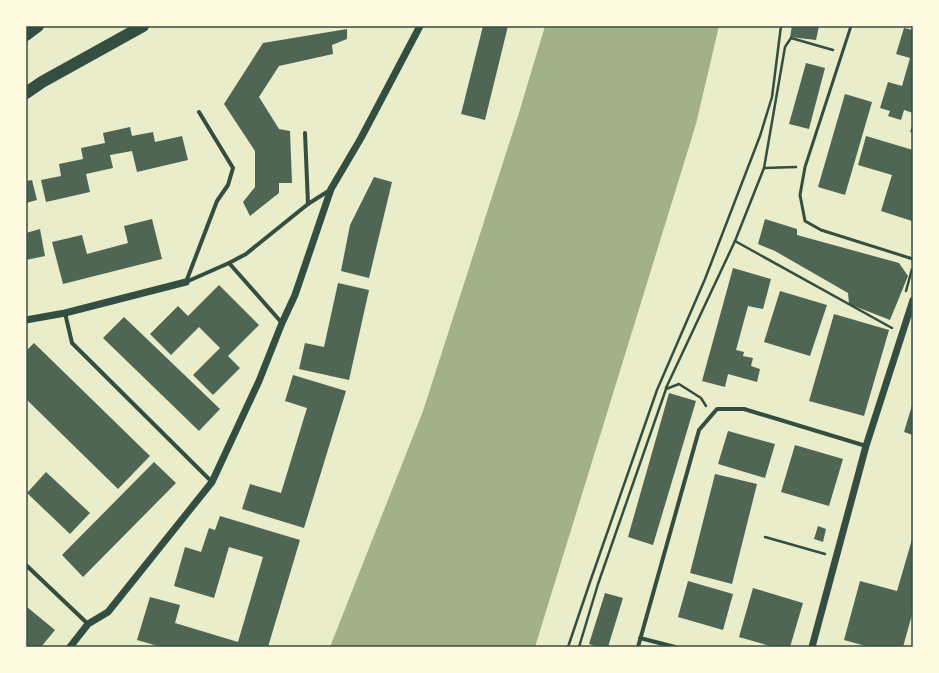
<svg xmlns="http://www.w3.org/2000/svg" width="939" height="673" viewBox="0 0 939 673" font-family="'Work Sans',sans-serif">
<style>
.water{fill:#a3b18a}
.building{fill:#4f6655}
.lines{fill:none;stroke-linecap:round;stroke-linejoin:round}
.path{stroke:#344e41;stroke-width:2.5}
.service{stroke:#344e41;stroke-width:3}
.minor{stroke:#344e41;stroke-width:4}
.tertiary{stroke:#344e41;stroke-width:7}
.motorway{stroke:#344e41;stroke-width:12}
.neatline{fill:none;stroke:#344e41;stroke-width:1.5}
</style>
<rect width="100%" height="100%" fill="#e9edc9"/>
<polygon class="water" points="545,26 719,26 696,124 535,647 330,647 423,411 518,116"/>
<g class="building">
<polygon points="483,26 508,26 485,120 461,114"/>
<polygon points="792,26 819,26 816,40 790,37"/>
<polygon points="904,28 913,30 913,113 904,110 901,120 888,116 890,111 880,108 888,82 902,86 910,58 896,54"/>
<polygon points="347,29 347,39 332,45 333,54 279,66 259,97 279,129 290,131 292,183 279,183 279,193 250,216 243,202 255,187 255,151 224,104 263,43"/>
<polygon points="806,63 825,68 809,129 789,124"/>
<polygon points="845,94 872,102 845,195 818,187"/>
<polygon points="913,123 913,133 910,132"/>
<polygon points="130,127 132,136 153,132 155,142 182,136 188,160 137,172 132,151 110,155 113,168 86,174 90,192 46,202 41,180 61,176 59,164 83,159 81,148 105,143 103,133"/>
<polygon points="866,136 913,150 912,221 881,211 892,175 858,165"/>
<polygon points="374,177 392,182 369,278 341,271 350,225"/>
<polygon points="32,180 37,200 26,203 26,181"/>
<polygon points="152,219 162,259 63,284 52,242 82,235 87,254 128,243 124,226"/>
<polygon points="765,219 797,229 797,235 899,263 908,276 890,320 849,304 848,293 775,251 758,244"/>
<polygon points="40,229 45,256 26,260 26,233"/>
<polygon points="733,268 771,279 763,309 748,306 736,350 744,352 743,356 753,358 751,366 760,369 757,382 728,374 725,387 702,381"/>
<polygon points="338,283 369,290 349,380 299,369 305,343 324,347"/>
<polygon points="219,285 259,325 228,356 240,368 213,395 193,375 220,348 199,327 171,355 150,334 178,306 188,316"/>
<polygon points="780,291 827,305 810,356 764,342"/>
<polygon points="834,314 889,330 864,416 809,401"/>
<polygon points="124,317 220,409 199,431 103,338"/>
<polygon points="34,343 150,456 118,489 26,399 26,351"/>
<polygon points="293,375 346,391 304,528 242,509 250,484 281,493 307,408 285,401"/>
<polygon points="669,393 696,401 653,545 628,537"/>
<polygon points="913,402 913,435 904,432"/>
<polygon points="728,431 775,444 765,478 718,464"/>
<polygon points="795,445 843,459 829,506 781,492"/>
<polygon points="154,462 176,483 83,577 62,555"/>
<polygon points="46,472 90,513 70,534 27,493"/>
<polygon points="715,474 757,484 732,584 690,573"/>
<polygon points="220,516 300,540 268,647 161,647 137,640 150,597 180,605 175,623 238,642 263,557 229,547 214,598 174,586 185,547 201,552 209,528 215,530"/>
<polygon points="818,526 826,529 823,542 814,539"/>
<polygon points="913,536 913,611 903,647 869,647 844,640 860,581 897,591"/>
<polygon points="688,581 733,594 723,630 678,617"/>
<polygon points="753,588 803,603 790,647 773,647 739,637"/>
<polygon points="605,593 623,598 608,647 598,647 589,644"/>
<polygon points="27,607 55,630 41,647 26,647"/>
</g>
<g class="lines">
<g class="path">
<polyline points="833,50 791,38 785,47 764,168 735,241 892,328"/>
<polyline points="764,168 796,167"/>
<polyline points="906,291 912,269"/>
<polyline points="666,388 735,241"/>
<polyline points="765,537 825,554"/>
<polyline points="568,647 590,582 657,390 705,279 760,136 772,97 781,26"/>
<polyline points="579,647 598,584 666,389 679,384 701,398 706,406"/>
</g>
<polyline class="service" points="851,26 805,167 800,195 805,221 821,230 913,259"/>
<g class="minor">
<polyline points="305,133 308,204"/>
<polyline points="229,263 282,323"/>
<polyline points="186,282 217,201 228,185 233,168 199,112"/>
<polyline points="186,282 229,263 246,254 308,204 330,190"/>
<polyline points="65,313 72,343 212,482"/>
<polyline points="26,565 88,624"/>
<polyline points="640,638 675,647"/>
<polyline points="638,647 699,430 717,409 744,409 866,446"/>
</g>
<g class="tertiary">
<polyline points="26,320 65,313 186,282"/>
<polyline points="70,647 88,624 108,612 212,482 259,381 282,323 295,295 331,189 361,138 420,26"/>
<polyline points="812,647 866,446 913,300"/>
</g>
<g class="motorway">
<polyline points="26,35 38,26"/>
<polyline points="26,93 42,82 143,26"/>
</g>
</g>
<rect width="939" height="673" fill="none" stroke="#fefae0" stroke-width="54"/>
<rect x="27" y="27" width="885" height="619" class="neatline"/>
</svg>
